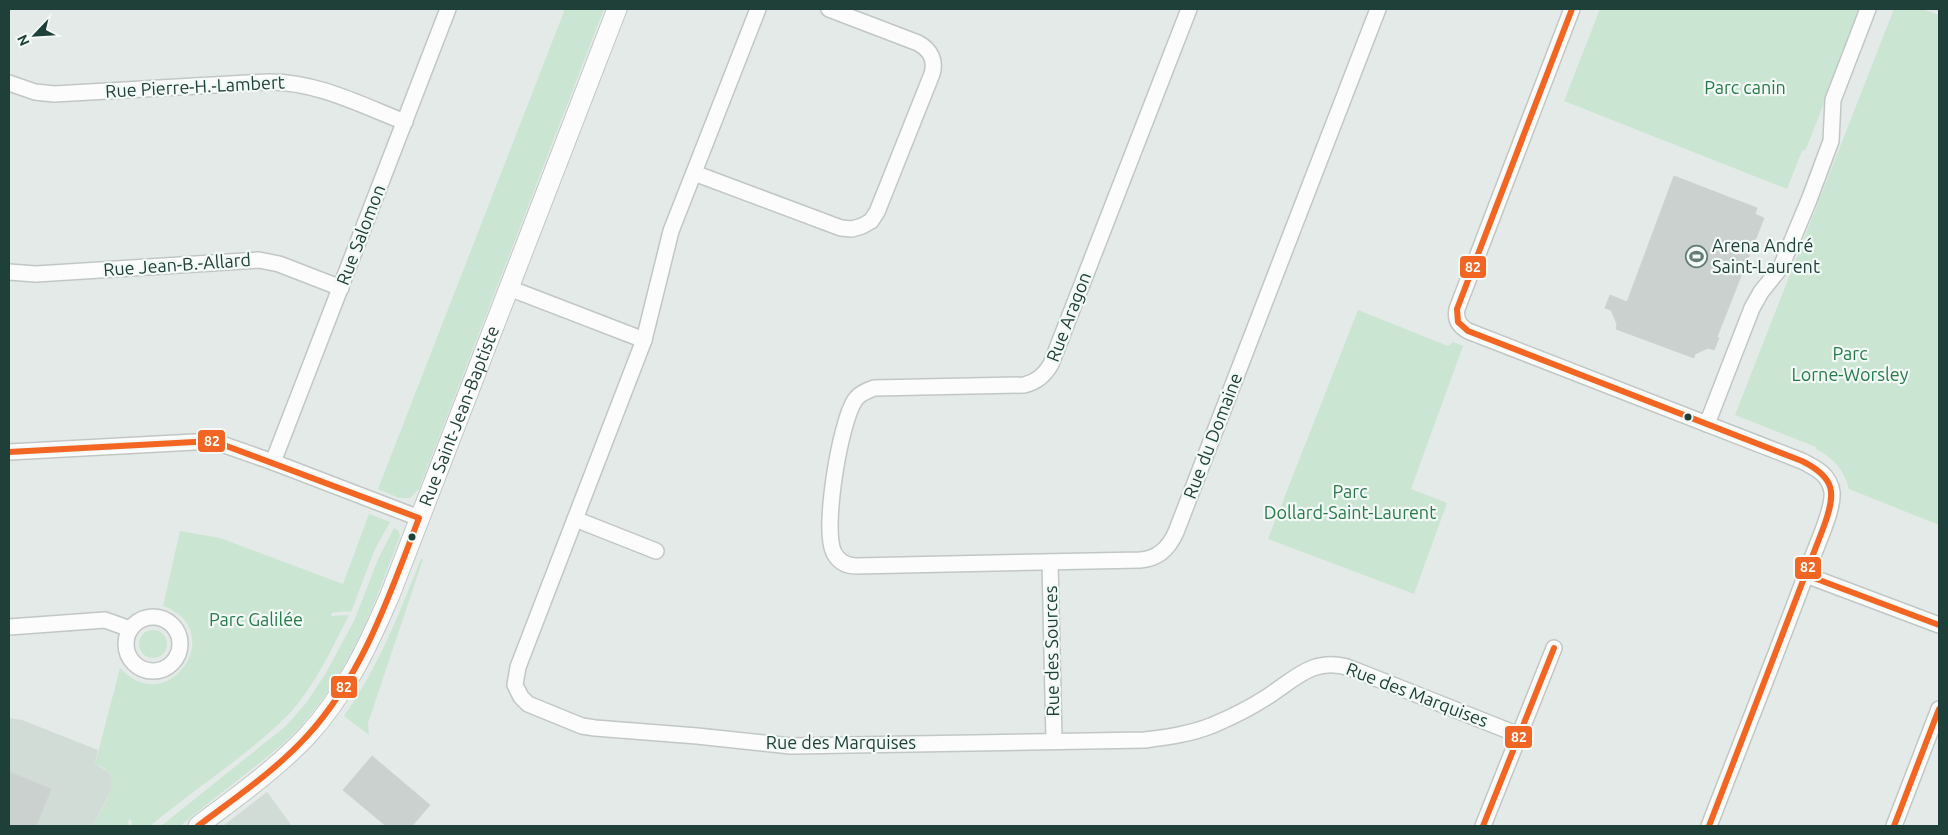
<svg xmlns="http://www.w3.org/2000/svg" width="1948" height="835" viewBox="0 0 1948 835" font-family="Ubuntu,sans-serif">
<style>
.built{fill:#d1dcd7}
.green{fill:#cbe5d3}
.building{fill:#cad1cf;stroke:#ccd3d0}
.lines{fill:none;stroke-linecap:round;stroke-linejoin:round}
.minor-casing{stroke:#c1c7c5;stroke-width:18}
.tertiary-casing{stroke:#c1c7c5;stroke-width:21}
.minor{stroke:#fbfcfb;stroke-width:15}
.tertiary{stroke:#fbfcfb;stroke-width:19}
.bus-1-casing{stroke:#f2f9f6;stroke-width:10}
.bus-1{stroke:#f26522;stroke-width:6}
.bus-dot{fill:#1f4038;stroke:#f2f9f6;stroke-width:2}
.labels{text-anchor:middle;stroke-width:4.5;stroke-linejoin:round;paint-order:stroke}
.street-label{font-size:18px;fill:#1f4038;stroke:#f2f9f6}
.park-label{font-size:18px;fill:#257b49;stroke:#f2f9f6}
.poi-label{font-size:18px;fill:#1f4038;stroke:#f2f9f6;text-anchor:start}
.line-badge{stroke:#f2f9f6;stroke-width:2}
.badge-label{font-size:14px;text-anchor:middle;font-weight:bold;fill:#fff}
</style>
<rect width="100%" height="100%" fill="#e4eae7"/>
<g class="built">
<polygon points="9,718 22,720 98,750 95,764 109,772 112,778 112,788 93,826 9,826"/>
<polygon points="267,792 292,826 223,826"/>
</g>
<g class="green">
<polygon points="565,9 604,9 419,489 410,498 399,498 378,489"/>
<polygon points="1600,9 1861,9 1806,149 1802,151 1787,189 1564,101"/>
<path d="M1894 9H1922L1939 15V525L1849 489C1844 470 1834 458 1816 449V447L1735 415Z"/>
<polygon points="1358,310 1448,346 1453,342 1463,346 1411,489 1447,503 1414,594 1268,539"/>
<path d="M369 514 390 522 375 549 351 612 346 611 332 613 331 616 349 615C332 648 315 685 290 713 250 754 194 789 150 826H132L131 819 128 822 129 826H93C99 814 119 784 109 772 105 768 100 766 95 764L120 668C170 721 229 629 163 606L180 531 220 538 343 584Z"/>
<path d="M394 528 398 530 400 536 398 541C375 603 351 668 307 719 290 739 269 756 248 772 225 790 202 808 180 826H161L286 726 307 702 327 671 354 621 379 557Z"/>
<path d="M421 559H423L368 723 369 735 344 716C378 668 399 614 421 559Z"/>
<circle cx="153" cy="644" r="14"/>
</g>
<g class="building">
<polygon points="1674,176 1757,208 1755,214 1764,218 1717,337 1719,338 1714,350 1708,348 1695,354 1694,358 1616,329 1617,324 1611,310 1605,308 1610,295 1627,302"/>
<polygon points="372,756 430,805 412,826 386,826 343,790"/>
<polygon points="9,772 51,789 36,826 9,826"/>
</g>
<g class="lines">
<defs>
<g id="minor">
<path d="M758 9 671 231 644 340 518 667 515 685 521 697 528 704 582 726 595 728 697 736 791 746 1145 740C1168 737 1191 734 1213 725 1232 717 1250 708 1267 697 1295 679 1314 656 1350 668L1519 735"/>
<path d="M1189 9 1051 364C1045 375 1037 382 1024 385L874 388C866 391 859 394 855 400 840 422 822 530 834 553 839 562 847 566 856 566L1140 560C1158 559 1169 548 1176 532L1378 9"/>
<path d="M1572 9 1457 309C1455 319 1459 326 1468 331L1802 461C1816 468 1830 475 1832 492 1834 509 1817 544 1811 561 1778 650 1743 738 1709 826"/>
<path d="M9 83 35 92 54 94 267 82C316 81 361 105 405 122"/>
<path d="M694 173 841 228 852 229 862 226 871 221 877 212 932 74C936 61 931 50 918 43L829 9"/>
<polyline points="9,272 36,274 259,260 279,264 341,288"/>
<polyline points="509,288 644,340"/>
<polyline points="1707,424 1752,308 1761,292 1781,267 1809,200 1831,141 1833,100 1868,9"/>
<polyline points="9,452 213,441 273,462 419,518"/>
<polyline points="273,462 448,9"/>
<polyline points="575,519 656,551"/>
<polyline points="1050,562 1054,740"/>
<polyline points="1806,575 1939,625"/>
<circle cx="153" cy="644" r="27"/>
<polyline points="9,627 105,620 130,629"/>
<polyline points="1483,826 1554,648"/>
<polyline points="1894,826 1939,709"/>
</g>
<g id="tertiary">
<path id="s1" d="M198 826C235 798 275 770 307 736 345 695 368 646 390 595L617 9"/>
</g>
</defs>
<use href="#minor" class="minor-casing"/>
<use href="#tertiary" class="tertiary-casing"/>
<use href="#minor" class="minor"/>
<use href="#tertiary" class="tertiary"/>
<defs>
<g id="bus-1">
<path d="M1572 9 1457 309 1458 322 1468 331 1802 461C1836 478 1836 493 1824 526L1709 826"/>
<path d="M9 452 213 441 419 518C390 594 363 675 307 736 275 771 235 798 198 826"/>
<polyline points="1806,575 1939,625"/>
<polyline points="1483,826 1554,648"/>
<polyline points="1894,826 1939,709"/>
</g>
</defs>
<use href="#bus-1" class="bus-1-casing"/>
<use href="#bus-1" class="bus-1"/>
</g>
<defs>
<symbol id="stadium-ring" viewBox="-11 -11 22 22"><circle r="9.5" fill="#f2f9f6" stroke="#647c75" stroke-width="1.5"/><path d="M0-5a6.5 5 0 1 0 0 10a6.5 5 0 1 0 0-10ZM-3.5-1.8h7v3.6h-7Z" fill="#647c75"/></symbol>
</defs>
<g fill-rule="evenodd">
<use href="#stadium-ring" x="1684" y="244" width="25" height="25"/>
</g>
<g class="bus-dot">
<circle cx="1688" cy="417" r="4.5"/>
<circle cx="412" cy="537" r="4.5"/>
</g>
<g class="labels">
<g class="street-label">
<text transform="translate(195 87) rotate(-3)" y="6">Rue Pierre-H.-Lambert</text>
<text transform="translate(361 235) rotate(-69)" y="6">Rue Salomon</text>
<text transform="translate(177 265) rotate(-4)" y="6">Rue Jean-B.-Allard</text>
<text transform="translate(1069 317) rotate(-69)" y="6">Rue Aragon</text>
<text dy="6" stroke="none"><textPath href="#s1" startOffset="498">Rue Saint-Jean-Baptiste</textPath></text>
<text transform="translate(1213 436) rotate(-69)" y="6">Rue du Domaine</text>
<text transform="translate(1052 651) rotate(-91)" y="6">Rue des Sources</text>
<text transform="translate(1417 695) rotate(21)" y="6">Rue des Marquises</text>
<text x="841" y="749">Rue des Marquises</text>
</g>
<g class="park-label">
<text x="1745" y="94">Parc canin</text>
<text x="1850" y="360">Parc<tspan x="1850" dy="21">Lorne-Worsley</tspan></text>
<text x="1350" y="498">Parc<tspan x="1350" dy="21">Dollard-Saint-Laurent</tspan></text>
<text x="256" y="626">Parc Galilée</text>
</g>
<g class="poi-label">
<text x="1712" y="252">Arena André<tspan x="1712" dy="21">Saint-Laurent</tspan></text>
</g>
</g>
<g class="line-badge">
<rect x="1459" y="255" width="28" height="24" rx="5" fill="#f26522"/>
<rect x="197" y="429" width="29" height="24" rx="5" fill="#f26522"/>
<rect x="1794" y="556" width="28" height="24" rx="5" fill="#f26522"/>
<rect x="330" y="675" width="28" height="24" rx="5" fill="#f26522"/>
<rect x="1504" y="725" width="29" height="24" rx="5" fill="#f26522"/>
</g>
<g class="badge-label">
<text x="1473" y="272">82</text>
<text x="212" y="446">82</text>
<text x="1808" y="572">82</text>
<text x="344" y="692">82</text>
<text x="1519" y="742">82</text>
</g>
<rect width="1948" height="835" fill="none" stroke="#1f4038" stroke-width="20"/>
<g transform="translate(35 35) rotate(245)" stroke="#f2f9f6" stroke-width="4" paint-order="stroke">
<path d="M0-4L9 19L0 12L-9 19Z" fill="#1f4038"/>
<text y="-8" font-size="14" font-weight="bold" text-anchor="middle" fill="#1f4038">N</text>
</g>
</svg>
